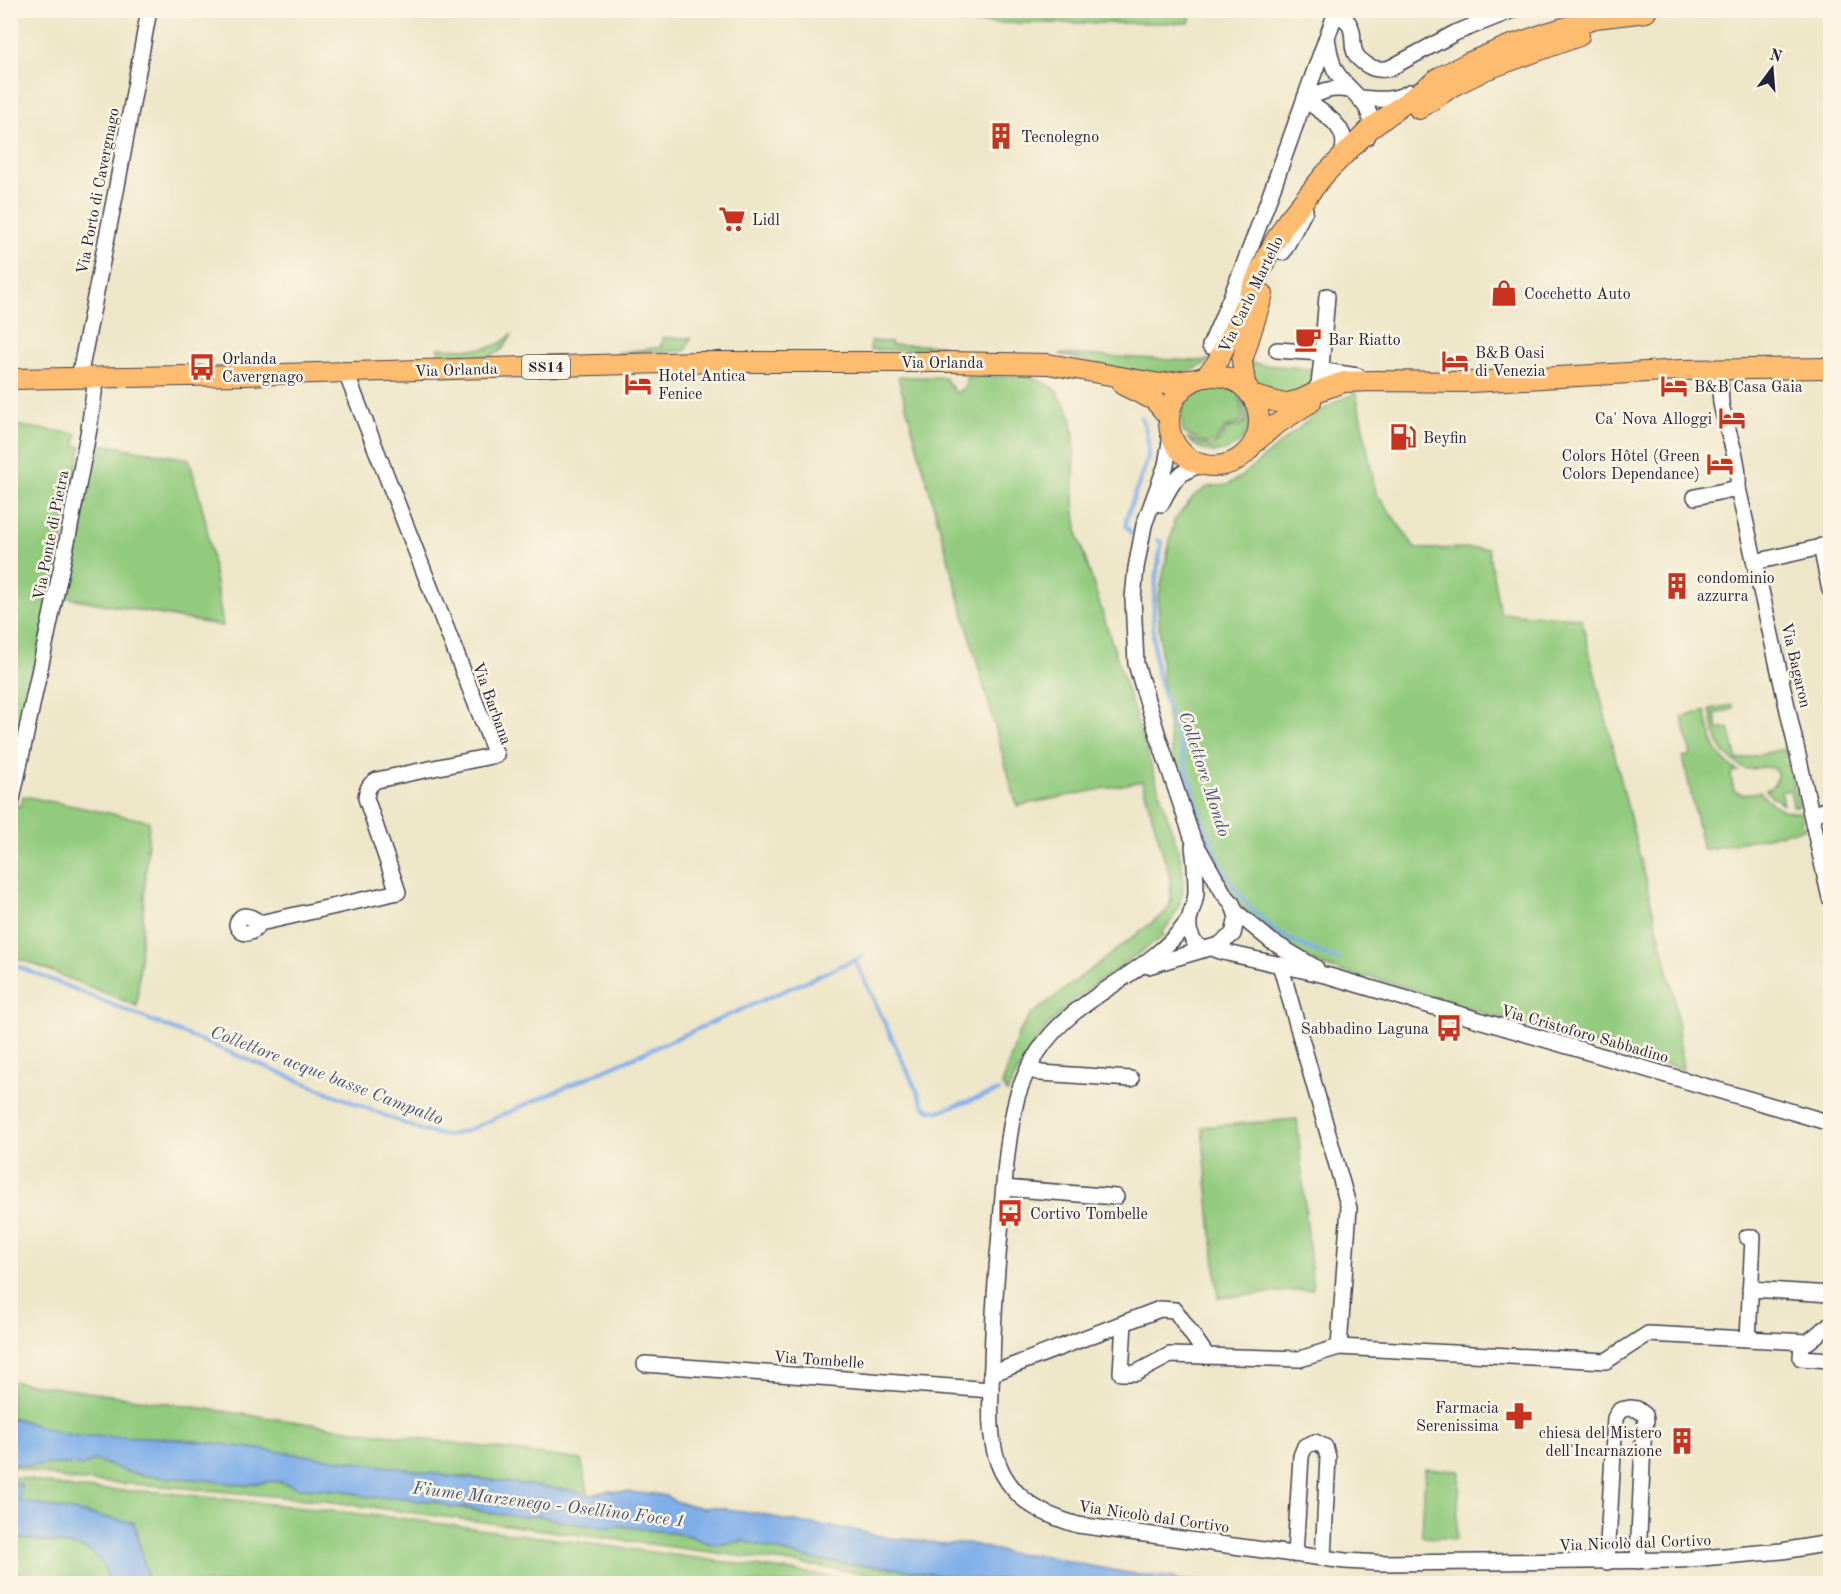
<svg xmlns="http://www.w3.org/2000/svg" width="1841" height="1594" viewBox="0 0 1841 1594" font-family="'Old Standard TT',serif">
<style>
.green{fill:#93cb7e;stroke:#5a765c;stroke-width:1.5}
.water{fill:#7faee9;stroke:#506892;stroke-width:1.5}
.lines{fill:none;stroke-linecap:round;stroke-linejoin:round}
.stream{stroke:#7faee9;stroke-width:4}
.minor-casing{stroke:#413f50;stroke-width:18}
.major-casing{stroke:#413f50;stroke-width:22}
.minor{stroke:#fff;stroke-width:15}
.major{stroke:#febc70;stroke-width:20}
.labels{text-anchor:middle;stroke-width:5;stroke-linejoin:round;paint-order:stroke}
.shield{fill:#fcf5e5;stroke:#63616e;stroke-width:1.5}
.shield-label{font-size:15px;font-weight:bold;fill:#22223b}
.poi-label{font-size:16px;fill:#22223b;stroke:#fcf5e5;text-anchor:start}
.street-label{font-size:16px;fill:#22223b;stroke:#fcf5e5}
.water-label{font-size:18px;font-style:italic;fill:#435378;stroke:#fcf5e5}
</style>
<rect width="100%" height="100%" fill="#fcf5e5"/>
<filter id="ink" filterUnits="userSpaceOnUse"><feTurbulence type="fractalNoise" baseFrequency=".0167" numOctaves="2"/><feDisplacementMap in="SourceGraphic" scale="12" xChannelSelector="R" yChannelSelector="G"/><feConvolveMatrix kernelMatrix="1 2 1 2 8 2 1 2 1" color-interpolation-filters="sRGB"/></filter>
<filter id="wash" filterUnits="userSpaceOnUse"><feTurbulence type="fractalNoise" baseFrequency=".008" numOctaves="4" result="noise"/><feDisplacementMap in="SourceGraphic" scale="24" xChannelSelector="R" yChannelSelector="G"/><feGaussianBlur stdDeviation="1.35" result="paint"/><feColorMatrix in="noise" values="0 0 0 0 0 0 0 0 0 0 0 0 0 0 0 0 0 1.4 0 .05"/><feComposite in="paint" operator="in"/></filter>
<g filter="url(#wash)">
<rect width="100%" height="100%" fill="#eee6c8"/>
<g class="green">
<polygon points="960,11 960,10 1192,11 1189,23 956,23"/>
<path d="M512 334C506 347 500 353 487 357H439L438 348C463 348 494 355 512 334Z"/>
<polygon points="662,338 691,338 685,351 616,353 661,347"/>
<polygon points="871,341 891,342 891,345 942,345 934,350 923,348 922,350 870,350"/>
<polygon points="1059,354 1195,361 1210,360 1203,365 1184,373 1169,377 1112,369"/>
<path d="M1248 362 1263 365 1315 369 1312 386 1292 396C1262 389 1258 395 1248 362Z"/>
<path d="M1023 376C1036 377 1049 385 1059 393L1057 397C1081 411 1073 467 1074 493 1074 508 1076 524 1079 539L1180 856C1187 889 1183 907 1162 933L1164 936C1125 963 1071 996 1042 1033 1027 1052 1017 1072 1007 1093L1002 1085 1018 1034 1031 1015 1167 911 1171 900 1170 878 1142 781 1017 806 898 377H944L956 393 966 386V377Z"/>
<path d="M1218 384 1229 387 1239 394 1242 419 1240 423 1225 428 1216 441 1207 444 1184 433C1176 408 1190 384 1218 384Z"/>
<polygon points="1356,393 1376,493 1416,549 1488,548 1500,613 1581,618 1674,996 1683,1069 1417,994 1418,991 1368,976 1367,979 1317,964 1280,943 1236,902 1205,848 1173,761 1162,675 1158,600 1174,521 1194,496 1207,487 1227,485 1242,476 1313,416 1337,401"/>
<path d="M1242 398C1268 435 1218 473 1187 438L1209 447C1219 444 1222 437 1227 429L1242 425 1245 420Z"/>
<polygon points="11,425 77,434 75,445 81,447 11,789"/>
<polygon points="93,443 189,459 205,518 223,626 65,597 63,594"/>
<path d="M1732 705 1733 709 1715 714 1718 730 1729 728 1737 760 1784 749 1799 806H1793L1790 790 1781 792 1783 804 1773 797 1766 790C1775 787 1777 782 1777 773 1768 761 1759 770 1747 769 1742 768 1738 765 1735 762 1714 748 1715 732 1710 709Z"/>
<path d="M1705 711C1712 739 1711 755 1738 771L1732 772 1731 777 1734 791 1742 794 1760 792C1772 805 1782 813 1800 812L1804 829 1703 850 1683 757 1691 755 1682 717Z"/>
<polygon points="23,796 149,821 137,1006 28,962 11,957 11,823 14,805 21,806"/>
<polygon points="1297,1119 1313,1289 1218,1298 1202,1127"/>
<polygon points="11,1381 355,1430 581,1460 589,1495 574,1491 469,1477 452,1477 400,1468 179,1439 77,1436 57,1432 11,1417"/>
<polygon points="95,1460 131,1473 159,1477 206,1480 246,1485 272,1481 281,1482 298,1488 341,1490 369,1497 408,1498 417,1501 434,1501 440,1504 495,1514 524,1517 539,1516 570,1523 607,1527 621,1526 674,1533 689,1536 714,1545 744,1541 805,1558 845,1564 879,1566 974,1580 1007,1579 1035,1583 926,1583 823,1567 318,1500 162,1486 70,1480 10,1466 17,1464 26,1466 48,1464 65,1464 83,1466"/>
<polygon points="1425,1469 1460,1471 1456,1539 1422,1537"/>
<polygon points="10,1476 77,1489 161,1492 405,1519 881,1583 149,1583 134,1523 19,1501 21,1484 11,1483"/>
<path d="M10 1537C27 1540 79 1544 90 1551 102 1559 106 1571 109 1583H11Z"/>
</g>
<g class="water">
<polygon points="11,1417 57,1432 77,1436 150,1437 212,1443 400,1468 452,1477 490,1480 574,1491 589,1495 607,1491 655,1494 666,1496 674,1501 702,1508 712,1507 763,1514 783,1520 850,1529 888,1538 917,1540 943,1544 968,1543 1008,1553 1041,1555 1090,1566 1140,1575 1170,1577 1181,1582 1203,1581 1214,1583 1035,1584 1007,1579 974,1580 879,1566 845,1564 805,1558 744,1541 714,1545 689,1536 674,1533 621,1526 607,1527 570,1523 539,1516 524,1517 495,1514 466,1507 453,1508 434,1501 417,1501 408,1498 369,1497 341,1490 298,1488 281,1482 272,1481 246,1485 206,1480 159,1477 131,1473 95,1460 83,1466 65,1464 48,1464 26,1466 17,1464 11,1466"/>
<path d="M10 1483 21 1484 19 1501 134 1523 149 1583H109C106 1571 102 1559 90 1551 79 1544 27 1540 11 1537Z"/>
</g>
<g class="lines">
<g class="stream">
<path d="M1131 533 1126 526V519L1148 458C1149 444 1148 430 1141 417"/>
<path d="M1157 540 1162 542C1154 583 1150 624 1156 665 1159 687 1169 710 1176 731 1194 792 1208 862 1253 910 1279 937 1304 948 1339 960"/>
<polyline points="855,960 924,1106 931,1111 939,1111 999,1091"/>
<polyline points="10,963 423,1131 446,1136 466,1131 863,956"/>
</g>
</g>
</g>
<g filter="url(#ink)">
<g class="lines">
<defs>
<g id="minor">
<path d="M1336 14C1340 16 1345 19 1348 22 1359 37 1344 51 1367 65 1374 70 1382 70 1390 68L1455 33 1513 10"/>
<path d="M1327 38C1329 48 1330 60 1335 70 1348 94 1381 104 1367 137"/>
<path d="M1361 98C1379 100 1394 101 1410 92"/>
<path d="M1341 156C1354 129 1323 113 1305 100 1322 91 1330 87 1349 90"/>
<polyline points="1283,252 1305,210"/>
<path d="M1210 346C1259 236 1295 122 1337 10"/>
<polyline points="1277,350 1322,353"/>
<polyline points="1321,368 1327,296"/>
<path d="M1720 369C1720 380 1720 392 1721 403 1726 431 1740 458 1738 488"/>
<polyline points="79,378 117,186 149,10"/>
<polyline points="1313,393 1319,384 1321,368 1324,371 1358,376"/>
<polyline points="1695,497 1738,488 1830,898"/>
<path d="M1161 504C1172 483 1176 472 1201 465"/>
<polyline points="1821,546 1830,590"/>
<polyline points="1755,562 1830,545"/>
<polyline points="11,804 68,537 89,429 96,378"/>
<polyline points="1812,815 1830,808"/>
<path d="M1193 846C1195 861 1196 877 1196 893 1195 909 1183 921 1192 938 1195 945 1199 947 1206 949"/>
<polyline points="1236,912 1271,941 1316,968"/>
<path d="M1188 921C1149 976 1075 994 1038 1052 1029 1066 1022 1081 1017 1097 1006 1141 1004 1188 1000 1233 996 1277 993 1320 992 1364 991 1399 986 1440 1002 1472 1019 1504 1045 1515 1078 1525L1345 1561 1381 1563 1679 1560 1782 1551 1830 1543"/>
<path d="M260 923C254 932 243 939 237 925 240 911 251 916 260 923L398 892 366 798C367 789 369 784 377 780L496 755 346 373"/>
<polyline points="1212,948 1223,952 1329,976 1830,1123"/>
<polyline points="1280,964 1349,1208 1339,1347"/>
<polyline points="1148,966 1219,945 1233,934 1237,917 1232,903 1224,894 1192,837 1158,736 1136,664 1133,598 1136,568 1144,525 1166,465 1171,436"/>
<polyline points="1028,1069 1041,1073 1131,1079"/>
<polyline points="1004,1188 1116,1197"/>
<polyline points="1747,1237 1753,1237 1748,1339"/>
<polyline points="1750,1289 1830,1294"/>
<polyline points="1124,1323 1121,1373 1136,1373 1170,1355 1300,1359 1339,1347 1606,1361 1648,1334 1808,1342 1830,1324"/>
<polyline points="1802,1342 1801,1358 1830,1360"/>
<polyline points="645,1364 991,1390"/>
<polyline points="991,1374 1160,1309 1175,1310 1207,1356"/>
<polyline points="1295,1554 1301,1456 1305,1446 1315,1442 1325,1447 1328,1457 1323,1558"/>
<polyline points="1607,1562 1615,1418 1620,1410 1630,1408 1637,1409 1645,1415 1646,1420 1643,1442 1638,1561"/>
</g>
<g id="major">
<polyline points="1419,109 1453,86 1485,70 1579,36"/>
<circle cx="1214" cy="421" r="45"/>
<polyline points="1205,377 1216,364 1232,333 1269,252 1287,221 1325,174 1370,129 1440,77 1468,63 1506,47 1550,32 1596,18 1646,12"/>
<polyline points="10,379 244,375 698,362 949,362 1048,364 1160,384 1197,379"/>
<polyline points="1123,385 1154,400 1169,417"/>
<polyline points="1251,395 1245,383 1242,361 1263,294"/>
<polyline points="1251,395 1284,404 1300,400 1321,390 1344,382 1375,381 1471,382 1682,370 1830,368"/>
<polyline points="1253,444 1274,426 1311,402"/>
</g>
</defs>
<use href="#minor" class="minor-casing"/>
<use href="#major" class="major-casing"/>
<use href="#minor" class="minor"/>
<use href="#major" class="major"/>
</g>
</g>
<defs>
<symbol id="building-bare" viewBox="-9 -9 18 18"><path d="M-4-6H4V6H1V3H-1V6H-4ZM-2.5-4.3h1.7v1.8h-1.7ZM.8-4.3h1.7v1.8H.8ZM-2.5-1h1.7V.8h-1.7ZM.8-1h1.7V.8H.8Z" fill="#c8321e" stroke="#fcf5e5" stroke-width="2.5" paint-order="stroke"/></symbol>
<symbol id="supermarket-bare" viewBox="-9 -9 18 18"><path d="M-6-5.5h2.5l.6 2H6L4.5 2H-2.5L-4.4-4H-6ZM-1.5 3.2a1.3 1.3 0 1 0 .1 0ZM3 3.2a1.3 1.3 0 1 0 .1 0Z" fill="#c8321e" stroke="#fcf5e5" stroke-width="2.5" paint-order="stroke"/></symbol>
<symbol id="shop-bare" viewBox="-9 -9 18 18"><path d="M-5-2.5h2.3a2.7 3.5 0 0 1 5.4 0H5L5.5 6h-11ZM-1.5-2.5h3a1.5 2.3 0 0 0-3 0Z" fill="#c8321e" stroke="#fcf5e5" stroke-width="2.5" paint-order="stroke"/></symbol>
<symbol id="cafe-bare" viewBox="-9 -9 18 18"><path d="M-5.5-4.5H6V0H3Q3 3.5 0 3.5H-2.5Q-5.5 3.5-5.5 0ZM3-3.2v2h1.7v-2ZM-6 4.5H4V6H-6Z" fill="#c8321e" stroke="#fcf5e5" stroke-width="2.5" paint-order="stroke"/></symbol>
<symbol id="hotel-bare" viewBox="-9 -9 18 18"><path d="M-6-4.5h1.5V1H6V5H4.5V3h-9V5H-6ZM-4 0a1.8 1.8 0 1 1 3.6 0ZM.5 0V-2.5h3Q6-2.5 6 0Z" fill="#c8321e" stroke="#fcf5e5" stroke-width="2.5" paint-order="stroke"/></symbol>
<symbol id="bus-bare" viewBox="-9 -9 18 18"><path d="M-5-6H5V4H4V6H2V4H-2V6H-4V4H-5ZM-3.5-4V0h7V-4ZM-3.5 1.2v1.5H-2V1.2ZM2 1.2v1.5H3.5V1.2Z" fill="#c8321e" stroke="#fcf5e5" stroke-width="2.5" paint-order="stroke"/></symbol>
<symbol id="fuel-bare" viewBox="-9 -9 18 18"><path d="M-5.5-6h7V0h2V4h1.3V-2.5L3-4.5l.8-.8L6-3V5H2.5V1h-1V6h-7ZM-4.2-4.7v3.2H.2V-4.7Z" fill="#c8321e" stroke="#fcf5e5" stroke-width="2.5" paint-order="stroke"/></symbol>
<symbol id="pharmacy-bare" viewBox="-9 -9 18 18"><path d="M-2-6h4v4h4v4h-4v4h-4v-4h-4v-4h4Z" fill="#c8321e" stroke="#fcf5e5" stroke-width="2.5" paint-order="stroke"/></symbol>
</defs>
<g fill-rule="evenodd">
<use href="#building-bare" x="982" y="117" width="38" height="38"/>
<use href="#supermarket-bare" x="713" y="200" width="38" height="38"/>
<use href="#shop-bare" x="1485" y="274" width="38" height="38"/>
<use href="#cafe-bare" x="1289" y="320" width="38" height="38"/>
<use href="#hotel-bare" x="1436" y="342" width="38" height="38"/>
<use href="#bus-bare" x="183" y="348" width="38" height="38"/>
<use href="#hotel-bare" x="619" y="365" width="38" height="38"/>
<use href="#hotel-bare" x="1655" y="367" width="38" height="38"/>
<use href="#hotel-bare" x="1713" y="399" width="38" height="38"/>
<use href="#fuel-bare" x="1384" y="418" width="38" height="38"/>
<use href="#hotel-bare" x="1701" y="445" width="38" height="38"/>
<use href="#building-bare" x="1658" y="567" width="38" height="38"/>
<use href="#bus-bare" x="1430" y="1009" width="38" height="38"/>
<use href="#bus-bare" x="991" y="1194" width="38" height="38"/>
<use href="#pharmacy-bare" x="1500" y="1397" width="38" height="38"/>
<use href="#building-bare" x="1663" y="1422" width="38" height="38"/>
</g>
<g class="labels">
<rect class="shield" x="522" y="355" width="48" height="24" rx="4.5"/>
<g class="shield-label">
<text x="546" y="372">SS14</text>
</g>
<g class="poi-label">
<text x="1021" y="142">Tecnolegno</text>
<text x="752" y="225">Lidl</text>
<text x="1524" y="299">Cocchetto Auto</text>
<text x="1328" y="345">Bar Riatto</text>
<text x="1475" y="358">B&amp;B Oasi<tspan x="1475" dy="18">di Venezia</tspan></text>
<text x="222" y="364">Orlanda<tspan x="222" dy="18">Cavergnago</tspan></text>
<text x="658" y="381">Hotel Antica<tspan x="658" dy="18">Fenice</tspan></text>
<text x="1694" y="392">B&amp;B Casa Gaia</text>
<text x="1712" y="424" text-anchor="end">Ca' Nova Alloggi</text>
<text x="1423" y="443">Beyfin</text>
<text x="1700" y="461" text-anchor="end">Colors Hôtel (Green<tspan x="1700" dy="18">Colors Dependance)</tspan></text>
<text x="1697" y="583">condominio<tspan x="1697" dy="18">azzurra</tspan></text>
<text x="1429" y="1034" text-anchor="end">Sabbadino Laguna</text>
<text x="1030" y="1219">Cortivo Tombelle</text>
<text x="1499" y="1413" text-anchor="end">Farmacia<tspan x="1499" dy="18">Serenissima</tspan></text>
<text x="1662" y="1438" text-anchor="end">chiesa del Mistero<tspan x="1662" dy="18">dell'Incarnazione</tspan></text>
</g>
<g class="street-label">
<text transform="translate(97 191) rotate(-79)" y="6">Via Porto di Cavergnago</text>
<text transform="translate(1250 294) rotate(-64)" y="6">Via Carlo Martello</text>
<text x="942" y="368">Via Orlanda</text>
<text transform="translate(456 369) rotate(-2)" y="6">Via Orlanda</text>
<text transform="translate(50 535) rotate(-79)" y="6">Via Ponte di Pietra</text>
<text transform="translate(1797 665) rotate(77)" y="6">Via Bagaron</text>
<text transform="translate(493 703) rotate(70)" y="6">Via Barbana</text>
<text transform="translate(1585 1033) rotate(16)" y="6">Via Cristoforo Sabbadino</text>
<text transform="translate(819 1359) rotate(4)" y="6">Via Tombelle</text>
<text transform="translate(1154 1516) rotate(8)" y="6">Via Nicolò dal Cortivo</text>
<text transform="translate(1635 1542) rotate(-2)" y="6">Via Nicolò dal Cortivo</text>
</g>
<g class="water-label">
<text transform="translate(1205 774) rotate(72)" y="6">Collettore Mondo</text>
<text transform="translate(327 1075) rotate(21)" y="6">Collettore acque basse Campalto</text>
<text transform="translate(549 1504) rotate(7)" y="6">Fiume Marzenego - Osellino Foce 1</text>
</g>
</g>
<rect width="1841" height="1594" fill="none" stroke="#fcf5e5" stroke-width="36"/>
<g transform="translate(1772 69) rotate(16)" stroke="#fcf5e5" stroke-width="4.5" paint-order="stroke">
<path d="M0-4.5L10 22L0 15L-10 22Z" fill="#22223b"/>
<text y="-9" font-size="16" font-weight="bold" text-anchor="middle" fill="#22223b">N</text>
</g>
</svg>
